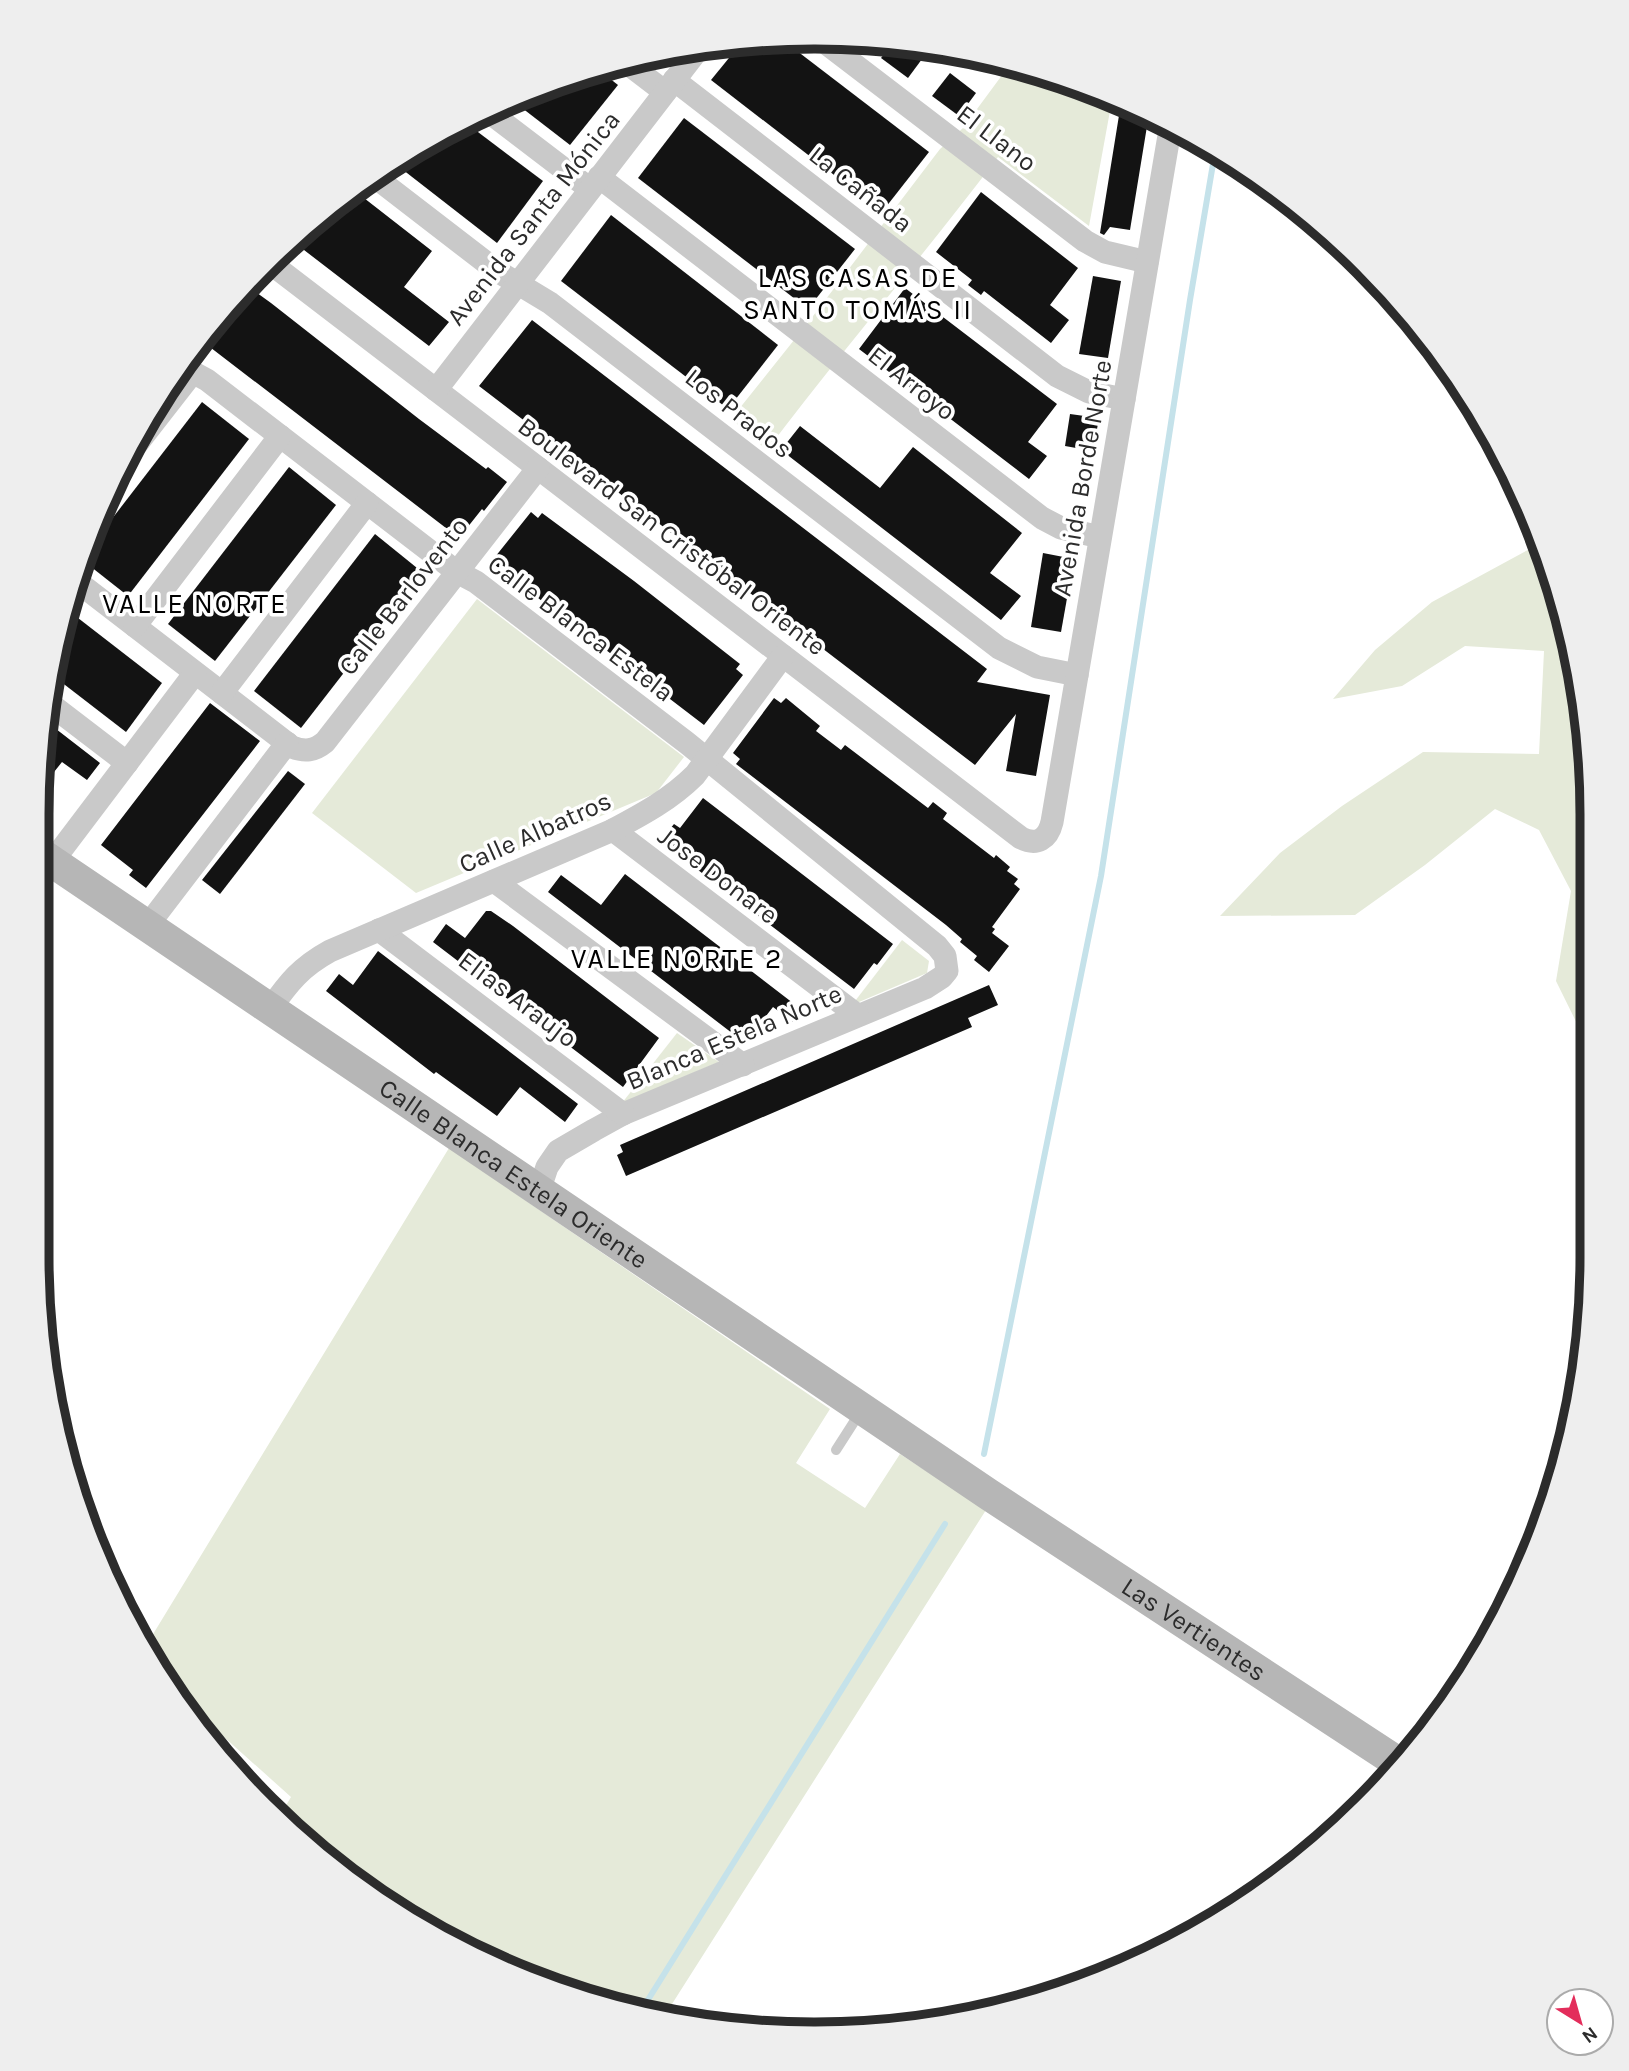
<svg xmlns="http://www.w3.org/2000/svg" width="1629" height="2071" viewBox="0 0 1629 2071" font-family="Karla,sans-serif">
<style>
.green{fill:#e5ead9}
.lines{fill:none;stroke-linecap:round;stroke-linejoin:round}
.stream{stroke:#c5e2ea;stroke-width:6}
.building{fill:#131313}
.lane{stroke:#c9c9c9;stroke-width:10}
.street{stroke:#c9c9c9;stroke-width:23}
.secondary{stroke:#b6b6b6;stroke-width:32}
.labels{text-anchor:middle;stroke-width:7;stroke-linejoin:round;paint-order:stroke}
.street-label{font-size:26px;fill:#2c2c2c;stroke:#fff}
.neighbourhood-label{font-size:28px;letter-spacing:2px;fill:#000;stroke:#fff}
.rim{fill:none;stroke:#2c2c2c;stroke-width:9}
</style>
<rect width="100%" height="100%" fill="#fff"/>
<g class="green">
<path d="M1011 63 1063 81 1073 89 1095 93 1112 100 1089 226 998 157C923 256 842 351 767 450L731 419 810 320 940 149 963 128Z"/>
<polygon points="1537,545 1566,613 1591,763 1592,1054 1556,981 1571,891 1539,830 1495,809 1425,865 1355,915 1220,916 1280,853 1342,806 1423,752 1539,754 1544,651 1465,646 1402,686 1333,699 1375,650 1432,602"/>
<polygon points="477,599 684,757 656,793 416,893 312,813"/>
<polygon points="902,940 929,961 927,973 852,1005"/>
<polygon points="677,1033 719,1062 622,1103"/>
<polygon points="449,1148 830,1409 796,1463 865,1508 900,1454 986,1510 665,2015 613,2008 425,1930 279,1817 291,1797 185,1702 144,1649"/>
</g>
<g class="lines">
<g class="stream">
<polyline points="984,1454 1101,876 1190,300 1215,152"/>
<polyline points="641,2011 945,1524"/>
</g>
</g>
<g class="building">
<polygon points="784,41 929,152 882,212 711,80 742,42"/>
<polygon points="893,43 915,47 925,55 908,78 881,58"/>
<polygon points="599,70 618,85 570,145 513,101 565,78"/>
<polygon points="950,73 976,93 959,116 932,96"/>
<polygon points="1121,103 1149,114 1130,230 1110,227 1104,235 1100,233"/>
<polygon points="684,118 855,249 808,309 638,178"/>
<polygon points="466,123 543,181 497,243 398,166 408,153 426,141"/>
<polygon points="355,191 432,251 404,287 449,322 429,346 291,240 302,229"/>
<polygon points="981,192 1078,268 1050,305 1069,320 1051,343 984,291 981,295 968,285 972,280 936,252"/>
<polygon points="611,215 778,345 728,409 561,281"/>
<polygon points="1093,276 1121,281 1108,358 1079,354"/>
<polygon points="905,288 1057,404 1028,442 1047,456 1029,479 859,349"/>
<polygon points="241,290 248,295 253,290 271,303 419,419 486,469 488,467 507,482 484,511 482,509 459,538 202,341 229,302"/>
<polygon points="532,320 987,669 977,682 1050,695 1036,776 1006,771 1016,714 975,765 479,386"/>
<polygon points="202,402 249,439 128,596 81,559"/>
<polygon points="1070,414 1099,418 1093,451 1065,446"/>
<polygon points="800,426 880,488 913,447 1022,533 990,573 1021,596 1001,620 781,450"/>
<polygon points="289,467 336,505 215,661 168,624"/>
<polygon points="531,512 538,518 542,513 634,581 740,664 736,669 743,675 704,725 491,562"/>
<polygon points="375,534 422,572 301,728 254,691"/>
<polygon points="1043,553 1074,559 1061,632 1031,627"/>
<polygon points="69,611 162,683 126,732 56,678"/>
<polygon points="774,698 781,703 786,698 820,726 816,731 841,750 845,745 928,808 933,802 947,813 943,819 994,858 996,855 1010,867 1007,871 1018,879 1014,884 1020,889 992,927 995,929 992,933 1009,946 989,972 974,960 977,956 960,942 962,939 946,925 736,764 740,759 733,753"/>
<polygon points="210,703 260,741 146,888 129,875 133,870 101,845"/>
<polygon points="47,722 100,763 87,780 62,762 38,792 38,764"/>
<polygon points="288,771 305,784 220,894 202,880"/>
<polygon points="703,798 893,944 877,965 874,963 854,989 660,841 674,824 680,828"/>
<polygon points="625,874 802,1010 793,1022 773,1007 745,1043 548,892 561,875 601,905"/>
<polygon points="486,911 491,911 513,926 659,1038 623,1087 433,942 446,924 465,938"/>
<polygon points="378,951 578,1104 565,1122 520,1087 497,1116 436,1072 434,1074 326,991 339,974 353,985"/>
<polygon points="989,985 998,1005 968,1018 972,1027 626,1176 617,1155 623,1152 620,1145"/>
</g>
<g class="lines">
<polyline class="lane" points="836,1450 861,1411"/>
<g class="street">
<polyline points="822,40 1085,241 1105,252 1147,262"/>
<polyline points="627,63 665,92"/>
<polyline points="674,80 1057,376 1089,392 1124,399"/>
<polyline points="489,112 590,189"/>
<polyline points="375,177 497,271 550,303 999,648 1037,667 1077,675"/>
<polyline points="599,177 1042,518 1061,528 1100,537"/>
<path d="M269 262 1021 838C1037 846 1048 839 1052 822L1171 124"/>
<polyline points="183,367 207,380 457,572 476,582 687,743 937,946 945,956 947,971 942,977 925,988 623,1114 594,1130 558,1151 547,1167 539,1191"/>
<polyline points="436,390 700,47"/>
<polyline points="126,458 193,372"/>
<path d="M75 580 292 747C305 752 314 751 325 742L538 468"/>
<polyline points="135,626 280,436"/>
<polyline points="222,693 367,503"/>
<polyline points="50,704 127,763"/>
<polyline points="613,830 857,1015"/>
<polyline points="52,862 195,673"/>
<polyline points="494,881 743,1065"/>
<polyline points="148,925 287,743"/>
<polyline points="379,930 623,1114"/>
<path d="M270 1009C289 982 301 967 330 951L613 830C643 814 671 799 695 775L783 656"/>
</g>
<path class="secondary" id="s1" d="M38 852 988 1494 1400 1764"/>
</g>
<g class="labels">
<g class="street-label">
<text transform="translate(997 138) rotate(37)" y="9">El Llano</text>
<text transform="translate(861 189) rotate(38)" y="9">La Cañada</text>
<text transform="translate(533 218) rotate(-52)" y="9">Avenida Santa Mónica</text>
<text transform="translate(912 383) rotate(38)" y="9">El Arroyo</text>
<text transform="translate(739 413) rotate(38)" y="9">Los Prados</text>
<text transform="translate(1082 478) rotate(-80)" y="9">Avenida Borde Norte</text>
<text transform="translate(672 536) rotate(37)" y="9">Boulevard San Cristóbal Oriente</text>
<text transform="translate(403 596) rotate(-52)" y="9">Calle Barlovento</text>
<text transform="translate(581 628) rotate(37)" y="9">Calle Blanca Estela</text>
<text transform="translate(535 832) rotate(-24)" y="9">Calle Albatros</text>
<text transform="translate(718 875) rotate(37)" y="9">Jose Donare</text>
<text transform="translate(518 999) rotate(37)" y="9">Elias Araujo</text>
<text transform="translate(734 1037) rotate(-23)" y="9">Blanca Estela Norte</text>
<text dy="9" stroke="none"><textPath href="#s1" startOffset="574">Calle Blanca Estela Oriente</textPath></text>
<text dy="9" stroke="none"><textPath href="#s1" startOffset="1393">Las Vertientes</textPath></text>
</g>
<g class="neighbourhood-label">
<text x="858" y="287">LAS CASAS DE<tspan x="858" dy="32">SANTO TOMÁS II</tspan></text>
<text x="195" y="613">VALLE NORTE</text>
<text x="677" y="968">VALLE NORTE 2</text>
</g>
</g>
<path d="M0 0H1629V2071H0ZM814 49H815A765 765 0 0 1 1580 814V1257A765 765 0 0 1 815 2022H814A765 765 0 0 1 49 1257V814A765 765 0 0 1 814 49Z" fill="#eee" fill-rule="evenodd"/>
<path class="rim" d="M814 49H815A765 765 0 0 1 1580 814V1257A765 765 0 0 1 815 2022H814A765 765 0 0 1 49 1257V814A765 765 0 0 1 814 49Z"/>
<g transform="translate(1580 2022) rotate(143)"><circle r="33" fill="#ffffff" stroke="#ababab" stroke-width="2"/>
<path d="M0-5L12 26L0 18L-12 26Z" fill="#e32d5b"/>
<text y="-10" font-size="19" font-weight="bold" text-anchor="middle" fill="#2c2c2c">N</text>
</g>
</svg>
